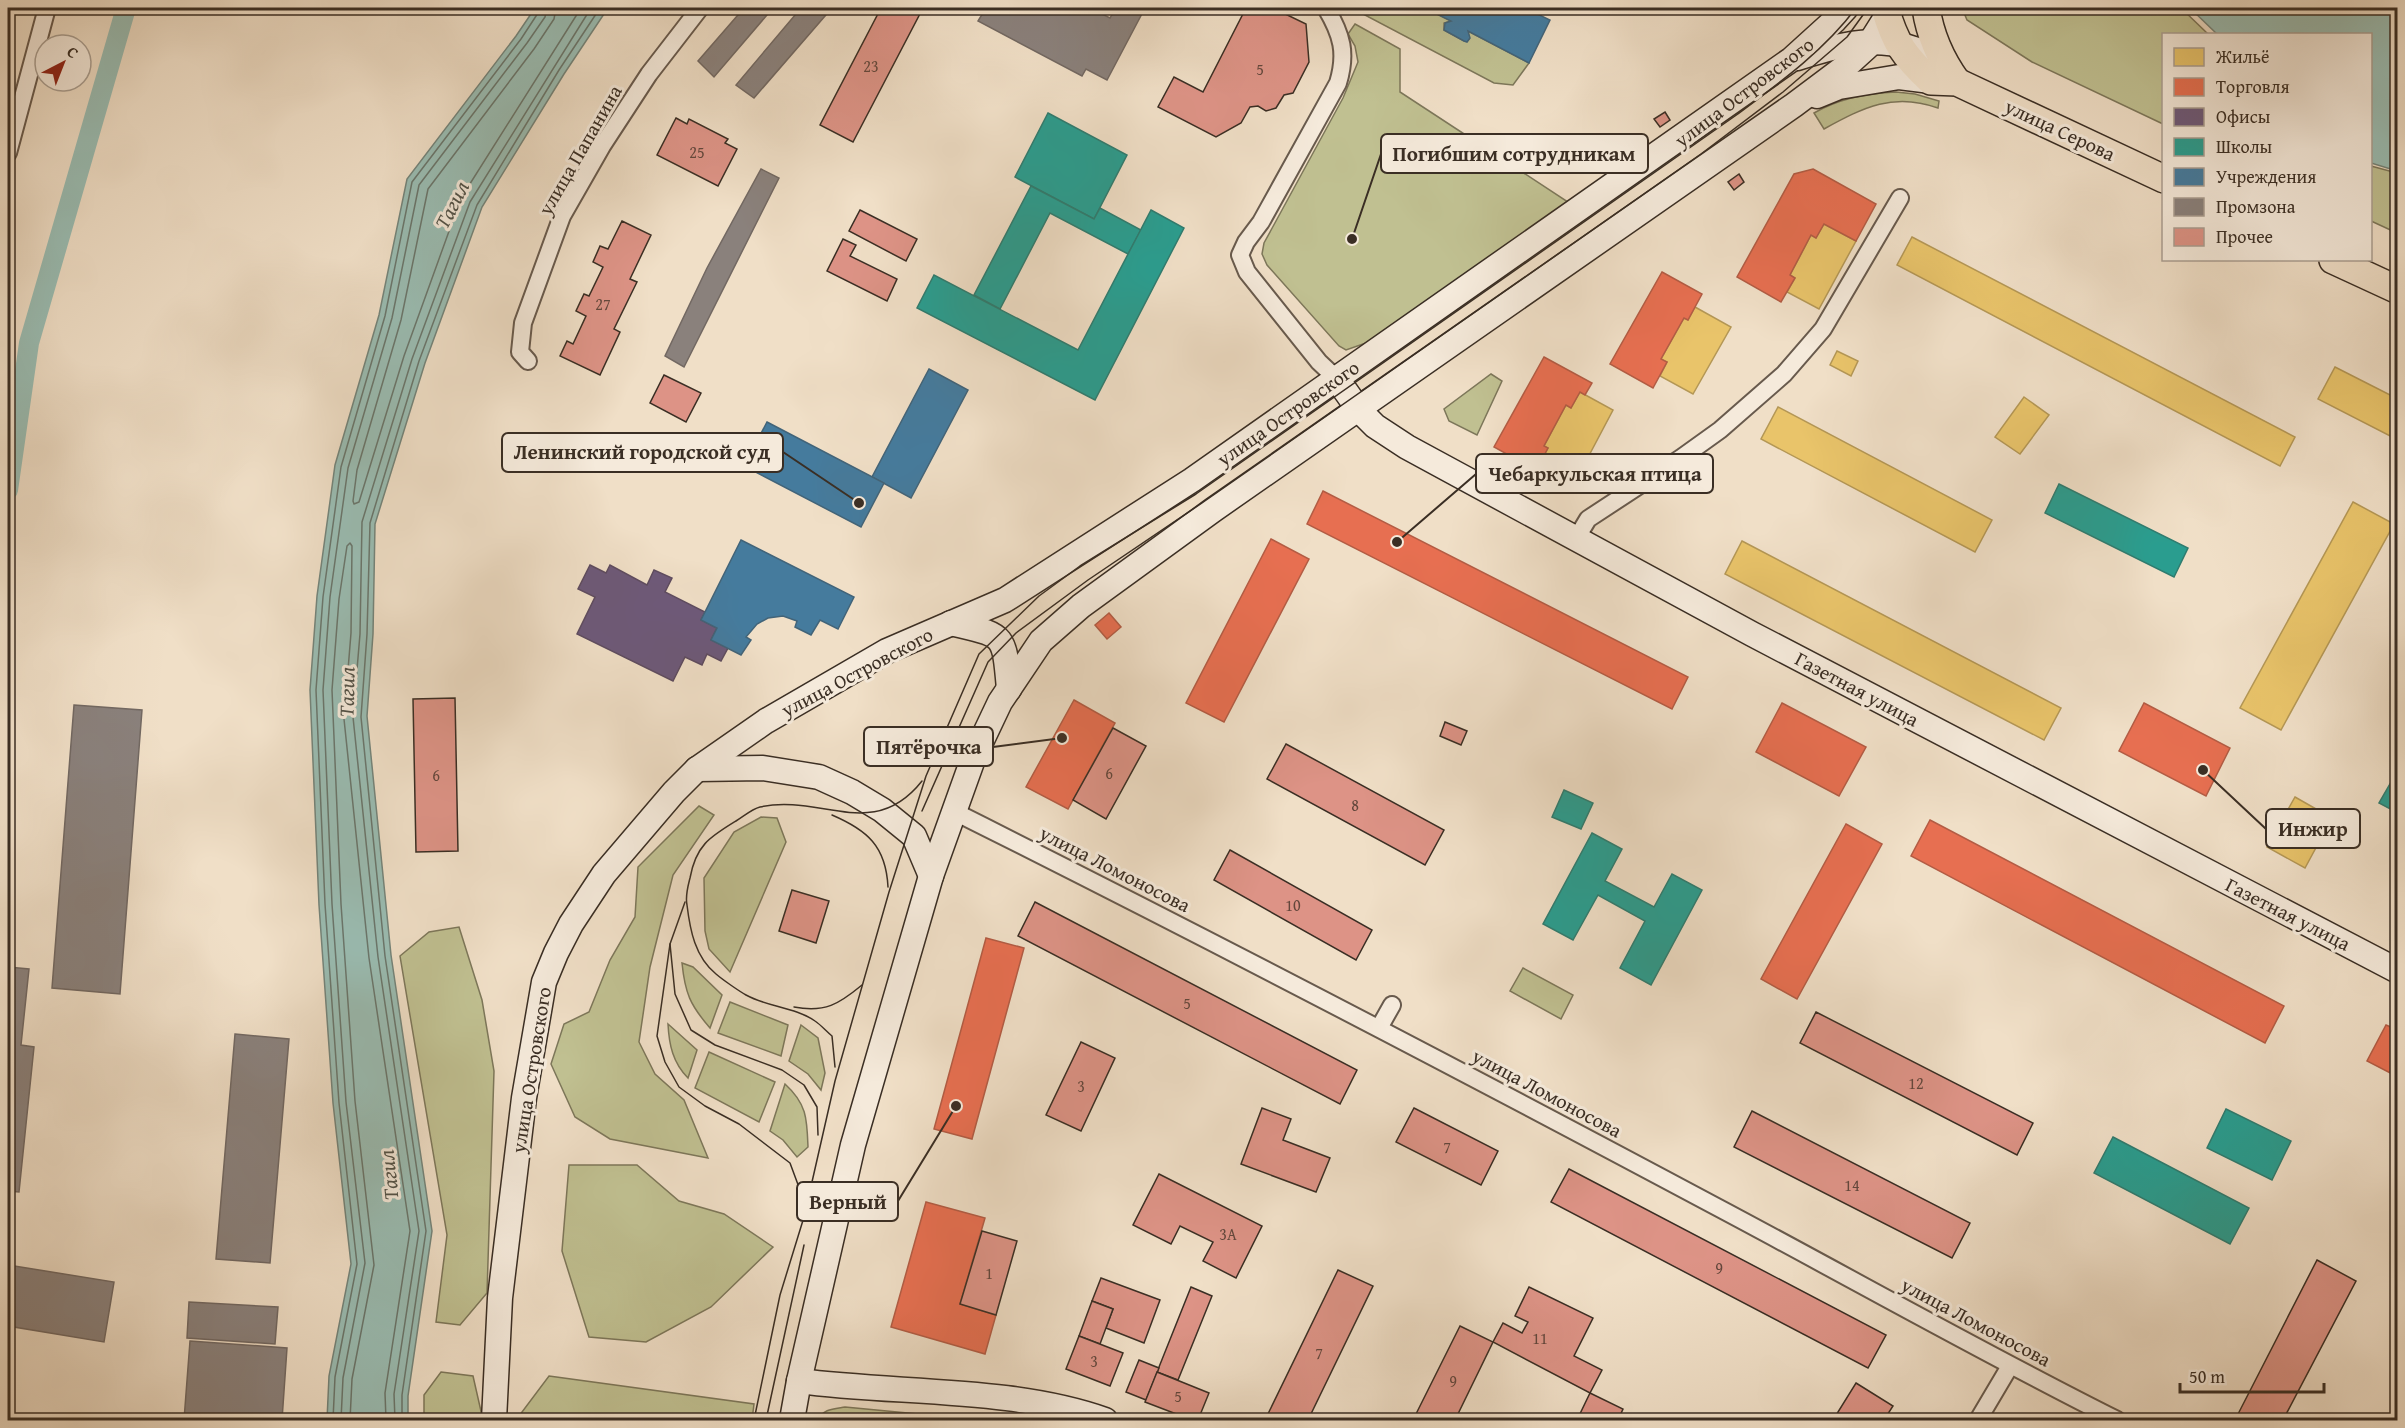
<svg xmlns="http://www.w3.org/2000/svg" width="2405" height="1428" viewBox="0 0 2405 1428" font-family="'Gentium Book Plus',serif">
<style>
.green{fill:#c0c091;stroke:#7d775a;stroke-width:1.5}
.water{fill:#9abdb3;stroke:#74847a;stroke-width:1.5}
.homes{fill:#e9c46a;stroke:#b49755;stroke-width:1.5}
.shops{fill:#e76f51;stroke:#b35c44;stroke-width:1.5}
.offices{fill:#6d597a;stroke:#5e4c60;stroke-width:1.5}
.schools{fill:#2a9d8f;stroke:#2f7c6f;stroke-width:1.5}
.public{fill:#457b9d;stroke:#426479;stroke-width:1.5}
.industry{fill:#8a817c;stroke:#726862;stroke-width:1.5}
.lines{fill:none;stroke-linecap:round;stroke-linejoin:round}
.shore{stroke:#6a766c;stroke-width:1.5}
.canal{stroke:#9abdb3;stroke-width:20}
.building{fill:#dd9386;stroke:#3a2e24;stroke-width:1.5}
.street-casing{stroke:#685a4d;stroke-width:20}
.secondary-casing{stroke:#3a2e24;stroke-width:27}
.primary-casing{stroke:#3a2e24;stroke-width:30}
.street{stroke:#f5eadb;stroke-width:16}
.secondary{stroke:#f5eadb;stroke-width:24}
.primary{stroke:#f0dfc7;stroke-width:27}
.tram{stroke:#3a2e24;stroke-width:1.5}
.labels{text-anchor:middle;stroke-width:6;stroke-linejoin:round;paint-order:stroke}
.number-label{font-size:16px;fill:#63473c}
.street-label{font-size:20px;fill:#3a2e24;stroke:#f5eadb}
.water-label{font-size:21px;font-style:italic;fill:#525248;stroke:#f5eadb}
.leader{fill:none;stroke:#3a2e24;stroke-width:2}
.callout-dot{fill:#3a2e24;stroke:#f5eadb;stroke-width:2}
.callout{fill:#f5eadb;stroke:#3a2e24;stroke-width:2}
.callout-label{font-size:21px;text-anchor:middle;font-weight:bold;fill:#3a2e24}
</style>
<rect width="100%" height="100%" fill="#f0dfc7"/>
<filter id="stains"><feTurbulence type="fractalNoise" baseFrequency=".00333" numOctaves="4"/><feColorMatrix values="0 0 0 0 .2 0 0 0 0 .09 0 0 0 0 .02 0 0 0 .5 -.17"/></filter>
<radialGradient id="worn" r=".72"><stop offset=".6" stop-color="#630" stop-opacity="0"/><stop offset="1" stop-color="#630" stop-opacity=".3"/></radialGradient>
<g class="green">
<polygon points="1362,8 1425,8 1451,21 1444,23 1444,30 1464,41 1469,39 1468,31 1529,63 1513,85 1494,83 1363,14"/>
<polygon points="1962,8 2181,8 2208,34 2164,34 2163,124 2032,62 1967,20"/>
<polygon points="1355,24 1400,49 1400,92 1568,202 1366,343 1346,350 1339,346 1267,265 1262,254 1264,243 1343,98 1358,62 1355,46 1348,34"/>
<path d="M1896 92 1915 94 1939 101 1938 108C1894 92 1864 107 1824 129L1814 113C1840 98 1867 93 1896 92Z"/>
<polygon points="2371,166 2397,173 2397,233 2371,221"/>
<polygon points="1491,374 1502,381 1477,435 1449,421 1444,409"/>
<polygon points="699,806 714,815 673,875 650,967 639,1042 655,1074 684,1100 708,1158 610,1139 575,1117 551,1064 564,1024 589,1012 610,960 635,917 638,867"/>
<polygon points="761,817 777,818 786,842 730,972 709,949 705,931 704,878 734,832"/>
<polygon points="459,927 482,1000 494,1071 487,1293 460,1325 436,1322 447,1235 400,956 429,932"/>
<path d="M682 963 693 967 722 995 710 1028C690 1005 685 993 682 963Z"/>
<polygon points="1523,968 1573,995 1561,1019 1510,991"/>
<polygon points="730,1002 788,1025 781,1056 718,1033"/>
<path d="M668 1024 697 1050 688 1078C673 1063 669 1045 668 1024Z"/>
<polygon points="801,1025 818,1038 825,1073 821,1090 808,1074 789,1061"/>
<polygon points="709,1052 775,1082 759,1122 695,1088"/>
<path d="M785 1084C807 1104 807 1119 808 1147L797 1157 783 1140 770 1131Z"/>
<polygon points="569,1165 637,1165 679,1201 724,1214 773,1247 711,1307 646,1342 589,1337 562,1251"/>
<polygon points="441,1372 473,1376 483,1420 424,1420 424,1395"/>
<polygon points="549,1376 754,1404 752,1420 516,1420"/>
<path d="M845 1407 981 1420H818C823 1409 833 1409 845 1407Z"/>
</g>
<g class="water">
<polygon points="535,8 608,8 564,74 482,207 425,363 375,524 373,634 367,716 391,955 432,1231 408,1396 408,1420 327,1420 329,1376 351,1264 333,1103 319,905 310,690 317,596 335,465 379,315 407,179 516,36"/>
<polygon points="2190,8 2397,8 2397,171 2371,163 2370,34 2217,34"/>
</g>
<g class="homes">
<polygon points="1824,224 1856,241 1819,309 1787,292 1795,278 1790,275 1811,235 1816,238"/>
<polygon points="1912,237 2295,437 2280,466 1897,265"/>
<polygon points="1695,307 1731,327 1693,394 1660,376 1667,362 1661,359 1684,318 1688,320"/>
<polygon points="1837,351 1858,361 1851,376 1830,365"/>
<polygon points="2335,367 2398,399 2398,440 2318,399"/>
<polygon points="1580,392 1613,410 1576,480 1541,461 1548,448 1544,446 1566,405 1571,408"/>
<polygon points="2024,397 2049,415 2020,454 1995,437"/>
<polygon points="1778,407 1992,520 1975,552 1761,439"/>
<polygon points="2353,502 2394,524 2281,730 2240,708"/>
<polygon points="1742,541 2061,708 2044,740 1725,574"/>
<polygon points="2295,797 2332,818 2305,868 2267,847"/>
</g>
<g class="shops">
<polygon points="1813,169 1876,204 1856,241 1824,224 1816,238 1811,235 1790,275 1795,278 1781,302 1737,277 1794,174"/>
<polygon points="1662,272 1702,294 1688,320 1684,318 1661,359 1667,362 1653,388 1610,364"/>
<polygon points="1544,357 1592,383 1585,395 1580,392 1571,408 1566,405 1544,446 1548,448 1541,461 1546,463 1541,473 1494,447"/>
<polygon points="1323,491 1688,677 1672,709 1307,524"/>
<polygon points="1271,539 1309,559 1224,722 1186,703"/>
<polygon points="1109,613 1121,627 1107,639 1095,625"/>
<polygon points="1074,700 1115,723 1068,809 1026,787"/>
<polygon points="1782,703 1866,747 1839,796 1756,752"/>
<polygon points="2144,703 2230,748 2206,796 2119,751"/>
<polygon points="1930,820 2284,1006 2265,1043 1911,856"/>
<polygon points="1846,824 1882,844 1797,999 1761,979"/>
<polygon points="986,938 1024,948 972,1139 934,1129"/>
<polygon points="2386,1025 2398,1030 2398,1077 2367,1061"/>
<polygon points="926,1202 985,1218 960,1304 996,1315 985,1354 891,1327"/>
</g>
<polygon class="offices" points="590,565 606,573 610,565 647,585 654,570 672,578 665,592 705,612 701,620 717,628 711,640 728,648 721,661 707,654 702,665 685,657 673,681 577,634 595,597 578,589"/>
<g class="schools">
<polygon points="1048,113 1127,155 1094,219 1015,177"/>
<polygon points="1031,186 1094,219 1100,208 1141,230 1128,254 1050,213 1000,309 974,295"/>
<polygon points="1151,210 1184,228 1095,400 917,308 934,275 1078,350"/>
<polygon points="2059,484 2188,548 2174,577 2045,513"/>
<polygon points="2398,770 2398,813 2379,803"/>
<polygon points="1564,790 1593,803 1581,829 1552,817"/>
<polygon points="1592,833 1622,849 1605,881 1654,907 1672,874 1702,890 1651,985 1620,968 1645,921 1598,895 1573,940 1543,924"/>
<polygon points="2226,1109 2291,1141 2272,1180 2207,1148"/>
<polygon points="2113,1137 2249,1208 2230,1244 2094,1173"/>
</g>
<g class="public">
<polygon points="1425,8 1525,8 1550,20 1529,63 1468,31 1470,38 1467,42 1464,41 1444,30 1445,23 1451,21"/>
<polygon points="929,369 968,390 911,498 872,477"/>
<polygon points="767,422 884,483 861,527 744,466"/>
<polygon points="741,540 854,597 838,629 820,620 811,635 795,627 797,621 783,616 768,618 757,624 746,637 751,640 741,655 711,640 717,628 701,620"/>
</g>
<g class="industry">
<polygon points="744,8 773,8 714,77 698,61"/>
<polygon points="801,8 832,8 754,98 736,85"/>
<polygon points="986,8 1090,8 1110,18 1116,8 1145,8 1107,80 1086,69 1082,76 978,21"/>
<polygon points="761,169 779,178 684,367 665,356 707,268"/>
<polygon points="74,705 142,710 120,994 52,988"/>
<polygon points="8,967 29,969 21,1045 34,1047 19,1192 8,1191"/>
<polygon points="235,1034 289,1039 270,1263 216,1259"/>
<polygon points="8,1265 114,1282 104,1342 8,1326"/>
<polygon points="189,1302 278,1307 275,1344 187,1338"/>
<polygon points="190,1341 287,1348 282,1420 184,1420"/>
</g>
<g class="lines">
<g class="shore">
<polyline points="556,8 554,19 534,49 428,189 401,320 357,470 353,501 354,504 359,502 404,356 461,198 581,8"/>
<polyline points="333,1420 335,1377 357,1264 339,1103 325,904 316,690 323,597 341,467 385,316 412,182 521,39 538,13 539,8"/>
<polyline points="341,1420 343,1378 365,1263 346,1102 332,904 323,690 330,597 348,468 392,318 419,185 527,43 545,17 547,8"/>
<polyline points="350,1420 352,1379 374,1265 355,1101 341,904 332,690 339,599 347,546 350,543 352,546 351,633 344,719 369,958 410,1231 385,1393 386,1420"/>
<polyline points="395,1420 394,1394 419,1231 378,957 353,717 360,634 362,522 412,359 470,202 591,8"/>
<polyline points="402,1420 402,1395 426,1231 385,956 361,717 367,634 370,523 419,361 477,205 559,70 600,8"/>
</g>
<polyline class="canal" points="8,490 29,343 126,8"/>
</g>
<g class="building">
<polygon points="881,8 923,8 853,142 820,125"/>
<polygon points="1246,8 1273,8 1306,24 1309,62 1293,93 1284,95 1276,108 1266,111 1258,106 1250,107 1241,123 1216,137 1158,107 1174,77 1203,92"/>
<polygon points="1596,8 1610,8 1607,13"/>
<polygon points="1665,112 1670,120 1660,127 1654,119"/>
<polygon points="676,118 687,124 689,119 728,139 725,143 737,149 718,186 657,155"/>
<polygon points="1739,174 1744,182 1734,190 1728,182"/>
<polygon points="860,210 917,239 906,261 849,231"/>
<polygon points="622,221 651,235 630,279 637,282 614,329 620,332 600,375 560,356 567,341 573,344 586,316 576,311 584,294 589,296 603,267 593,262 600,246 608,249"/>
<polygon points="843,239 856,245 850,256 897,279 887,301 827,271"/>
<polygon points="664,375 701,393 686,422 650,403"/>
<polygon points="455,698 458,851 416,852 413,699"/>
<polygon points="1445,722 1467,731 1461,745 1440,736"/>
<polygon points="1113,728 1146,746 1106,819 1073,800"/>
<polygon points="1286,744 1444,830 1425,865 1267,779"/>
<polygon points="1230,850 1372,930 1356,960 1214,880"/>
<polygon points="792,890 829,901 816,943 779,931"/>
<polygon points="1035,902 1357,1070 1340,1104 1018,936"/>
<polygon points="1816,1012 2033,1123 2017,1155 1800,1043"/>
<polygon points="1081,1042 1115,1058 1081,1131 1046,1115"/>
<polygon points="1262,1108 1291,1119 1283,1140 1330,1158 1316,1192 1241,1164"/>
<polygon points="1414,1108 1498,1151 1481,1185 1396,1142"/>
<polygon points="1752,1111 1970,1223 1952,1258 1734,1147"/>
<polygon points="1569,1169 1886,1335 1868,1368 1551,1202"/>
<polygon points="1159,1174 1262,1226 1236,1278 1203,1261 1213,1242 1180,1226 1171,1244 1133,1225"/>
<polygon points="982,1231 1017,1241 996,1315 960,1304"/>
<polygon points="2317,1260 2356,1281 2283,1420 2241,1420 2236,1418"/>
<polygon points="1338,1270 1373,1286 1308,1420 1265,1420"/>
<polygon points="1101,1278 1160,1300 1144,1343 1106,1328 1113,1309 1092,1301"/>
<polygon points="1191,1287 1212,1296 1178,1380 1157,1372"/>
<polygon points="1529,1287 1593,1318 1574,1356 1602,1370 1590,1393 1493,1342 1503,1323 1522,1333 1528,1322 1515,1316"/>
<polygon points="1092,1301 1113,1309 1100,1344 1079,1336"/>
<polygon points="1460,1326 1493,1342 1455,1420 1413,1420"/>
<polygon points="1079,1336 1123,1353 1110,1386 1066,1369"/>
<polygon points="1139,1360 1159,1368 1146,1400 1126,1392"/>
<polygon points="1157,1372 1209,1393 1198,1420 1192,1420 1145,1402"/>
<polygon points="1856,1383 1893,1406 1884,1420 1833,1420"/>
<polygon points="1590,1393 1623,1409 1618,1420 1577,1420"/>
<polygon points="2035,1415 2047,1420 2032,1420"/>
</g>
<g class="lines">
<defs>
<g id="street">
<path d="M1326 8C1342 35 1347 53 1338 83L1261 222 1246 242 1240 255 1247 272 1319 362 1337 379"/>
<polyline points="8,153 47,8"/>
<polyline points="528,361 520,352 523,323 562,216 602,146 649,74 700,8"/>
<polyline points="1576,539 1588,519 1681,458 1720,430 1784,374 1823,329 1900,198"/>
<path d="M953 811C1209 939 1462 1071 1715 1206 1849 1277 1981 1352 2117 1420"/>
<polyline points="1379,1028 1392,1005"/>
<polyline points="1978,1420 2010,1366"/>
</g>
<g id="secondary">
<path d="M1797 58C1851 41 1890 32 1941 61"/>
<polyline points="1817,96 1839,87 1899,77 1931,81"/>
<polyline points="1337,379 1359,410 1375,426 1407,447 1752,634 2398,971"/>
<path d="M951 623C1005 636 1004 632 1009 689"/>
<polyline points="697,769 763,768 819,777 852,792 882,810 914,836 931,876"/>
<path d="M799 1381C898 1394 1012 1387 1105 1420"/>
<polyline points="494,1420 500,1298 524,1098 544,982 556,953 571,924 604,874 674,792 697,769 766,721 887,651 1005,600 1192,480 1792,59 1835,20 1846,8"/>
<polyline points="792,1420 799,1381 853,1145 931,876 973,759 1000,702 1041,641 1081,606 1213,510 1794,105 1846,66 1868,46 1892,8"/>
</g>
<g id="primary">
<path d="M1885 8C1895 43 1904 56 1931 81L1957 82 2164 179"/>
<path d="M1926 8C1930 35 1941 60 1957 82"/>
<polyline points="2333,260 2398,290"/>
</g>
</defs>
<use href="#street" class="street-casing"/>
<use href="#secondary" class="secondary-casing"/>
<use href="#primary" class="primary-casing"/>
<use href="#street" class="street"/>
<use href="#secondary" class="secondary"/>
<use href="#primary" class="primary"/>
<g class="tram">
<polyline points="922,811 988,662 1016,633 1088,580 1202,503 1701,154 1783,92 1847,37 1868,8"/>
<path d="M832 815C867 830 886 846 888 887"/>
<polyline points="685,902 670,944 675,994 691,1030 715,1045 782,1070 804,1085 817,1107 818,1135"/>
<polyline points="670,944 657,1036 665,1062 679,1087 705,1106 739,1124 790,1163 800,1190 803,1210"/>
<path d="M794 1007C825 1013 839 1004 862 985"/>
<path d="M835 1067 832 1036C826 1031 821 1025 815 1021 795 1007 767 1007 746 995 739 991 723 980 716 974 695 957 690 930 687 905 685 896 688 886 690 878 696 845 710 837 736 821 744 816 752 809 760 807 820 793 873 843 922 781"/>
<path d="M754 1420 780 1295 804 1217 835 1081 889 892 926 776 979 654 1039 596 1080 566 1196 494 1735 116C1778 84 1824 51 1856 8"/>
<polyline points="766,1420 804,1245"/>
</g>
</g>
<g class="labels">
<g class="number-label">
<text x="871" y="72">23</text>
<text x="1260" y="75">5</text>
<text x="697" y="158">25</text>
<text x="603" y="310">27</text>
<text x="1109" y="779">6</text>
<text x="436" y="781">6</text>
<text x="1355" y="811">8</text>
<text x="1293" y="911">10</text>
<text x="1187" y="1009">5</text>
<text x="1916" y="1089">12</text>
<text x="1081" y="1092">3</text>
<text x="1447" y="1153">7</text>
<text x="1852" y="1191">14</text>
<text x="1228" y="1240">3А</text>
<text x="1719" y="1274">9</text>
<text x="989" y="1279">1</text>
<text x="1540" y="1344">11</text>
<text x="1319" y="1359">7</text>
<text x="1094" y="1367">3</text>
<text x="1453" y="1387">9</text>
<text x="1178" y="1402">5</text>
</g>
<g class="street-label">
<text transform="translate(1744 92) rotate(-37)" y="7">улица Островского</text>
<text transform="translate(2060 130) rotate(25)" y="7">улица Серова</text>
<text transform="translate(580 150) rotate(-60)" y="7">улица Папанина</text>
<text transform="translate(1288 413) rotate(-35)" y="7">улица Островского</text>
<text transform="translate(857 672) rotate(-28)" y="7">улица Островского</text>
<text transform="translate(1857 689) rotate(28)" y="7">Газетная улица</text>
<text transform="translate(1115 869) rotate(27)" y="7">улица Ломоносова</text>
<text transform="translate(2288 914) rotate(27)" y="7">Газетная улица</text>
<text transform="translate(531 1070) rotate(-81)" y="7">улица Островского</text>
<text transform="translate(1547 1093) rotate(28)" y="7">улица Ломоносова</text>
<text transform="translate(1976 1322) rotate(28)" y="7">улица Ломоносова</text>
</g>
<g class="water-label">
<text transform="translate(452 205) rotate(-63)" y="7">Тагил</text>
<text transform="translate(347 692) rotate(-89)" y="7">Тагил</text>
<text transform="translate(389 1175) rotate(-96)" y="7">Тагил</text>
</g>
</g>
<path class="leader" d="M1352 239L1381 154M859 503L783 452M1397 542L1476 474M1062 738L993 747M2203 770L2266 829M956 1106L898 1201"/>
<g class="callout-dot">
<circle cx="1352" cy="239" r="6"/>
<circle cx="859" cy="503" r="6"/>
<circle cx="1397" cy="542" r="6"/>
<circle cx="1062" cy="738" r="6"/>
<circle cx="2203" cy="770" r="6"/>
<circle cx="956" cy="1106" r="6"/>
</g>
<g class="callout">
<rect x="1381" y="134" width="267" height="39" rx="6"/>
<rect x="502" y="433" width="281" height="39" rx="6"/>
<rect x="1476" y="454" width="237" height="39" rx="6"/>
<rect x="864" y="727" width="129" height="39" rx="6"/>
<rect x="2266" y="809" width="94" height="39" rx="6"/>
<rect x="797" y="1182" width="101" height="39" rx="6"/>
</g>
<g class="callout-label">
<text x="1514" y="161">Погибшим сотрудникам</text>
<text x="642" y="459">Ленинский городской суд</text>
<text x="1595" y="481">Чебаркульская птица</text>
<text x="929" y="754">Пятёрочка</text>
<text x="2313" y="836">Инжир</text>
<text x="848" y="1209">Верный</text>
</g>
<rect width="2405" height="1428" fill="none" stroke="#f0dfc7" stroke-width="30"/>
<rect x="9" y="9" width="2387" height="1410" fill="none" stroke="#3a2e24" stroke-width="3"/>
<rect x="15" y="15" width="2375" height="1398" fill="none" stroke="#3a2e24" stroke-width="1.5"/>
<rect x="2162" y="33" width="210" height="228" fill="#f5eadb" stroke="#aa9f92" stroke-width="1.5"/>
<rect x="2174" y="48" width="30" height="18" fill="#e9c46a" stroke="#aa9f92" stroke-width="1.5"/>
<text x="2216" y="63" font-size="18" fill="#3a2e24">Жильё</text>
<rect x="2174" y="78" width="30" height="18" fill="#e76f51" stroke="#aa9f92" stroke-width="1.5"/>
<text x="2216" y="93" font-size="18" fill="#3a2e24">Торговля</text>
<rect x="2174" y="108" width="30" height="18" fill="#6d597a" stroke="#aa9f92" stroke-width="1.5"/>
<text x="2216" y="123" font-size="18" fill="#3a2e24">Офисы</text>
<rect x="2174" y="138" width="30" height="18" fill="#2a9d8f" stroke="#aa9f92" stroke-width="1.5"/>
<text x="2216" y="153" font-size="18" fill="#3a2e24">Школы</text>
<rect x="2174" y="168" width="30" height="18" fill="#457b9d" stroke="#aa9f92" stroke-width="1.5"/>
<text x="2216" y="183" font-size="18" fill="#3a2e24">Учреждения</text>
<rect x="2174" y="198" width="30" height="18" fill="#8a817c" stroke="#aa9f92" stroke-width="1.5"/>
<text x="2216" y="213" font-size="18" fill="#3a2e24">Промзона</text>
<rect x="2174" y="228" width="30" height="18" fill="#dd9386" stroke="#aa9f92" stroke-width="1.5"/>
<text x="2216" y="243" font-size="18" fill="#3a2e24">Прочее</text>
<g transform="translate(63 63) rotate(42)"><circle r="28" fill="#f5eadb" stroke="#aa9f92" stroke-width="1.5"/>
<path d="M0-4.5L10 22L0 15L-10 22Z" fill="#8f2418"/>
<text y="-9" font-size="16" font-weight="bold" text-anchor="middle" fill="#3a2e24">С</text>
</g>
<path d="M2180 1383v9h144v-9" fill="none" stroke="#3a2e24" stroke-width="3"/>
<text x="2189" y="1383" font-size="18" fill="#3a2e24" stroke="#f5eadb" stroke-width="4.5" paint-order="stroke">50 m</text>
<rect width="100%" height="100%" filter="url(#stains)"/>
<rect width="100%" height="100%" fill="url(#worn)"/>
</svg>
